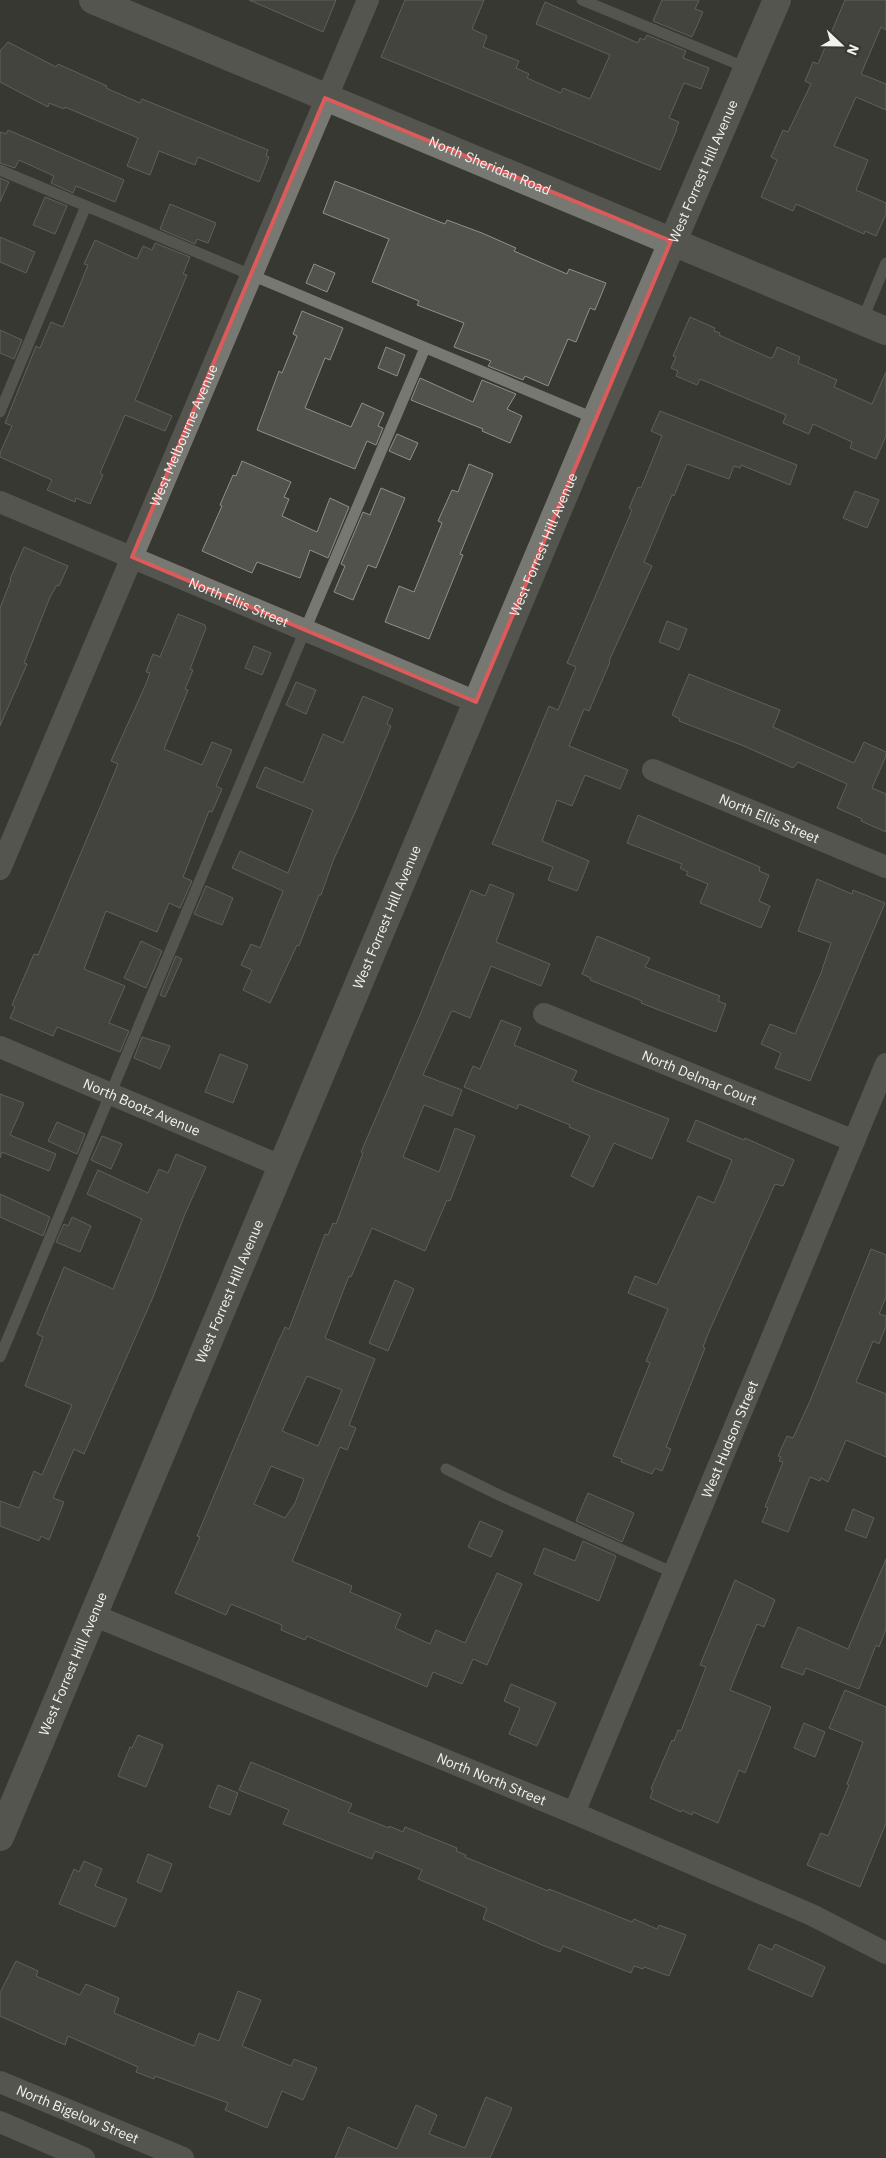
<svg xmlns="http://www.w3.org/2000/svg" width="886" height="2158" viewBox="0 0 886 2158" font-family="'IBM Plex Sans',sans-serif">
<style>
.building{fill:#51524c;stroke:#8f908a;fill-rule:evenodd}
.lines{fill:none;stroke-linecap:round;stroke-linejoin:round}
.service{stroke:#777872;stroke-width:11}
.minor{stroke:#777872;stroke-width:22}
.secondary{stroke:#777872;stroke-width:28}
.marked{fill:none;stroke:#dd5a5a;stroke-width:4;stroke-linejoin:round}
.labels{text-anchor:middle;stroke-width:5;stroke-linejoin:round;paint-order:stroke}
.street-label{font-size:14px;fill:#f1f1ee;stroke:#373832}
</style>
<rect width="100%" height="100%" fill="#373832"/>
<g class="building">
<polygon points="249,0 336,0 323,32"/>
<polygon points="405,0 484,0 472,29 487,36 483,47 519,61 516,68 529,74 527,78 561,93 563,88 590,99 610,55 536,24 545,2 638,43 640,38 644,40 647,35 686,51 683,58 709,68 701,89 684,83 669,118 679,122 676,129 677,129 660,170 381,57"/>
<polygon points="662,0 699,0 695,9 703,12 692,37 653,21"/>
<polygon points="845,0 886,0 886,30 881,27 861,74 886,84 886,110 856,97 834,146 868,160 856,190 886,203 886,214 876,236 865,231 864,234 796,204 793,211 761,197 777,160 771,157 783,130 788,132 811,84 805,81 813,62 818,64"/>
<polygon points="8,42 56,67 58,64 107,86 106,88 140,103 142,99 268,150 266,156 269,157 259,182 198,157 195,165 159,151 150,175 127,166 138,138 65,107 64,109 49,103 48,107 0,82 0,51"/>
<polygon points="8,130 124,180 115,202 76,186 73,193 51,183 54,176 19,160 15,168 0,163 0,132 6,134"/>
<polygon points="0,178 9,182 0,202"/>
<polygon points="335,181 445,224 447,220 482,233 516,248 514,251 567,274 569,269 606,283 595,310 590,308 576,342 568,339 548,386 525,376 523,380 488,366 491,361 454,347 464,323 417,305 419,301 372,282 389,239 323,213"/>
<polygon points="45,197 67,206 55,234 33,225"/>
<polygon points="170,204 216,223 208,243 197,239 195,244 160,229"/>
<polygon points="0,237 35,252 26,273 0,262"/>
<polygon points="95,240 137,259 143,246 152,250 155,243 190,257 183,274 187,275 135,400 172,416 165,431 125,415 100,473 103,475 90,504 76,498 75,502 47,490 52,480 0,457 0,453 12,426 5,423 36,346 40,348 51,322 63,327 88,265 84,264"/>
<polygon points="314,264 335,273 327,292 306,283"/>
<polygon points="302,311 343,328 330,360 325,358 305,408 351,427 362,403 384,413 378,426 383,428 376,445 367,441 355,469 257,430 279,371 282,373 297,336 293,334"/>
<polygon points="690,317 715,328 714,331 720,333 719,335 770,358 773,357 777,347 800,357 798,363 837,380 834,387 872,404 886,372 886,436 876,459 850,448 852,442 813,424 809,434 783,423 786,415 700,379 697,385 676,376 678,371 671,368 676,357 673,356"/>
<polygon points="0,330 22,340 14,359 0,353"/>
<polygon points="386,347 405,355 397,376 378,368"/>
<polygon points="420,378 473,402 482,380 516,394 507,409 522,416 511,441 510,443 482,431 483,429 411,400"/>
<polygon points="660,411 797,465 790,485 741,465 740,468 734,466 729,479 687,464 674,496 672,495 644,562 652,566 609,661 610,662 589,711 584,709 569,746 628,770 620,789 585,775 572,806 557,800 542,841 589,861 577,891 548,880 553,867 492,844 549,706 558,710 576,667 567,663 632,510 629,508 638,487 641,488 662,436 651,431"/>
<polygon points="397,434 418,443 410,460 389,451"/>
<polygon points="242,461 291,482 284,497 289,499 282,516 317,532 330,498 349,507 328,558 310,550 300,578 257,562 252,573 202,551 222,506 220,505 233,475 236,476"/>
<polygon points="469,464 493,474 460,554 463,555 429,639 385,622 399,586 414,592 442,523 438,521 452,490 458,492"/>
<polygon points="381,488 405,498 376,568 368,565 353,600 334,592 345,566 341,564 363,512 370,515"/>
<polygon points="855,491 879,500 867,528 843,518"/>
<polygon points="24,547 68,566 59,586 57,585 50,597 24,663 27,664 0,726 0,608 11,580 10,579"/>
<polygon points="178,614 205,625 206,628 190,669 193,670 185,689 188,690 164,749 202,765 212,742 232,750 216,786 222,789 212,812 209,811 183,877 192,881 180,908 169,903 157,932 106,911 84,969 125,986 109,1023 129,1031 120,1052 57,1027 53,1036 10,1018 15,1007 12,1005 34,954 38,955 101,805 118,764 111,761 145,686 150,673 146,672 153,654 160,657"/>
<polygon points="667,621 687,629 679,650 659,642"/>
<polygon points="254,646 271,653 262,675 245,668"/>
<polygon points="689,674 780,710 773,727 854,763 864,742 886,752 886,756 872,788 886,794 886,832 861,821 862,819 837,808 847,784 798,762 793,768 744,746 679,721 680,719 672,715"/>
<polygon points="296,682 316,690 306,714 286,705"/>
<polygon points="363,696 393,709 387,724 391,726 356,810 333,861 321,895 319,895 299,946 297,945 270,1003 243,990 252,970 241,965 251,944 260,948 283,891 232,868 240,851 288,873 313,810 256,787 265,767 303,783 323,734 343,743"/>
<polygon points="638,815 760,867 759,871 769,875 759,901 770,906 761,928 700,903 708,884 686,875 688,872 680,868 682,864 627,843"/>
<polygon points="817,879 852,894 853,890 885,903 810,1081 775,1068 781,1053 761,1044 770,1024 795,1034 821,973 831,943 798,931"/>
<path d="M490 884 514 894 496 942 550 964 541 986 491 966 470 1018 453 1011 451 1012 423 1075 462 1090 452 1116 424 1105 403 1157 439 1172 455 1128 475 1136 450 1201 447 1200 425 1251 372 1228 351 1277 349 1276 325 1338 375 1359 349 1425 356 1428 347 1450 340 1447 292 1561 352 1586 350 1592 401 1614 395 1628 430 1644 436 1630 465 1643 497 1573 522 1584 487 1665 473 1659 462 1684 433 1672 427 1687 307 1636 305 1640 281 1630 282 1625 231 1604 226 1615 175 1593 200 1537 197 1536 278 1342 285 1327 289 1329 325 1234 328 1235 333 1223 336 1224 363 1153 361 1152 420 1015 471 890 485 896ZM307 1376 342 1390 318 1446 282 1431ZM271 1466 304 1479 295 1503 285 1518 254 1504Z"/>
<polygon points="206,886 233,898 222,925 194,914"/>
<polygon points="597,936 650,958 645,967 720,996 718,1001 726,1004 716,1032 641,1003 642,1001 590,980 591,978 582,974"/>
<polygon points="141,941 162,951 146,988 124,978"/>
<polygon points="176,956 182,959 165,997 160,995"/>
<polygon points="501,1020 521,1028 514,1045 577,1071 572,1081 669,1119 652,1159 614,1143 593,1187 571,1176 590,1136 569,1127 570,1125 519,1104 517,1109 464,1087 473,1066 480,1069"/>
<polygon points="142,1037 170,1046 160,1069 134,1058"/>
<polygon points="220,1054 248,1065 233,1103 205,1092"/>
<polygon points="0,1094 24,1103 10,1135 56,1154 49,1171 2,1152 0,1158"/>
<polygon points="696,1120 744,1140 745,1138 794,1160 783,1186 775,1184 708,1334 703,1347 705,1348 666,1447 671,1449 662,1471 655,1468 652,1474 621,1462 622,1459 613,1456 650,1363 646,1361 668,1309 628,1293 635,1276 657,1285 698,1196 714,1203 732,1160 687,1141"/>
<polygon points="57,1122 85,1134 77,1154 48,1141"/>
<polygon points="102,1136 122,1144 111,1169 91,1160"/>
<polygon points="176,1154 206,1167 185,1214 153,1297 84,1454 74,1449 53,1498 64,1502 49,1540 41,1536 39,1541 0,1526 0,1501 19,1508 34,1471 42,1475 72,1405 25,1386 43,1337 37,1334 64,1267 113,1289 142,1219 87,1194 98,1170 148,1193 159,1169 168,1173"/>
<polygon points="0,1194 50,1217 43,1236 0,1217"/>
<polygon points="72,1217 91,1226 80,1252 56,1242 64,1224 68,1226"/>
<polygon points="871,1249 886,1255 886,1297 879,1314 886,1316 886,1326 879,1344 873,1341 856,1382 886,1394 886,1457 846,1440 828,1482 821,1478 820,1481 810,1477 788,1532 762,1522 768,1508 765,1507 783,1462 779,1461 781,1457 778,1456 787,1436 793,1438 810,1401"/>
<polygon points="395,1280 414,1289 388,1351 369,1343"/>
<polygon points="588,1493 634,1513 622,1542 576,1521"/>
<polygon points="853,1509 874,1518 866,1538 845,1530"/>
<polygon points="480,1521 503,1531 491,1557 468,1547"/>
<polygon points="583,1541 616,1556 599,1601 534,1574 544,1548 575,1561"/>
<polygon points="886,1559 886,1629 879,1647 876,1645 859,1689 806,1668 803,1675 781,1667 798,1627 848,1649"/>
<polygon points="735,1580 775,1600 764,1627 757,1624 730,1690 771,1707 745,1773 739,1770 718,1823 693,1812 692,1815 682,1810 681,1812 650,1798 653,1790 651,1789 672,1740 674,1741 678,1730 681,1731 706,1667 700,1665"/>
<polygon points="511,1684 556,1703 537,1746 509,1734 520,1708 504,1701"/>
<polygon points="845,1690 886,1707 886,1823 860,1887 807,1865 821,1833 828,1836 849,1785 847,1784 863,1742 829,1728"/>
<polygon points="804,1723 825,1732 815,1757 794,1748"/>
<polygon points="138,1735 163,1745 146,1787 118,1776 130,1747 132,1748"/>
<polygon points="251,1762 352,1804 348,1812 389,1828 389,1826 403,1832 405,1827 457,1848 456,1851 466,1855 465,1857 548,1891 549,1889 632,1922 634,1919 657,1929 659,1925 686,1935 669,1976 644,1967 643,1969 634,1966 631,1973 563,1946 560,1952 542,1945 483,1919 487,1908 418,1879 422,1870 375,1851 372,1859 283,1824 289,1810 239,1790"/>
<polygon points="218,1785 238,1793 230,1815 209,1807"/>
<polygon points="148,1854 172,1864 161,1892 137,1882"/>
<polygon points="84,1861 102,1869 95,1886 127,1899 115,1927 59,1904 74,1869 79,1872"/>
<polygon points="759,1944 772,1950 775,1944 825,1967 812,1997 748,1969"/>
<polygon points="16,1961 38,1971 36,1976 80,1995 86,1984 119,1998 114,2013 194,2046 199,2033 219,2041 238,1991 261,2000 242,2046 291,2066 294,2059 317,2068 303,2100 282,2091 267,2128 225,2110 228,2103 155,2076 154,2079 136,2072 138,2067 68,2036 65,2045 0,2016 0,1993"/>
<polygon points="486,2097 512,2108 490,2158 335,2158 348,2127 397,2149 416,2105 437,2115 429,2134 465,2148"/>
</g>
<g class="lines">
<g class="service">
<polyline points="582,0 747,68"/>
<polyline points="0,170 596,419"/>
<polyline points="862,321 886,263"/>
<polyline points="0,412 86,206"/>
<polyline points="0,1357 305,630 425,348"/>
<polyline points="446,1469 501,1496 674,1573"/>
</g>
<g class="minor">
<path id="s1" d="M0 502 476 702"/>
<path id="s2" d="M653 770 886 867"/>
<path id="s3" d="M0 869 368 0"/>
<path id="s4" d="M544 1014 854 1141"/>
<path id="s5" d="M0 1047 283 1167"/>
<path id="s6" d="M93 1615 574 1813 812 1915 886 1953"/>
<path id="s7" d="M574 1813 886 1064"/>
<path id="s8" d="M0 2082 183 2158"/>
<polyline points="0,2122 84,2158"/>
</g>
<g class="secondary">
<path id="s9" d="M93 0 886 331"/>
<path id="s10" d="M0 1837 596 419 777 0"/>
</g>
</g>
<path d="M0 0H886V2158H0ZM325 98 671 241 476 702 132 557Z" fill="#373832" fill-opacity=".55" fill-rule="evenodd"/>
<path class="marked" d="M325 98 671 241 476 702 132 557Z"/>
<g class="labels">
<g class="street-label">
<text dy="5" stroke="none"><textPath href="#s9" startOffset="430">North Sheridan Road</textPath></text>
<text dy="5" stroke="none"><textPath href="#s10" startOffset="1808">West Forrest Hill Avenue</textPath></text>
<text dy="5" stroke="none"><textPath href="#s3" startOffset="471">West Melbourne Avenue</textPath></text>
<text dy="5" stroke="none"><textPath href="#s10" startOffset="1402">West Forrest Hill Avenue</textPath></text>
<text dy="5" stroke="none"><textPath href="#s1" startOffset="259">North Ellis Street</textPath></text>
<text dy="5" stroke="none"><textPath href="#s2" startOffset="126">North Ellis Street</textPath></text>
<text dy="5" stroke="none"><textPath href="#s10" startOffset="998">West Forrest Hill Avenue</textPath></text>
<text dy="5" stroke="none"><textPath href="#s4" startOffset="168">North Delmar Court</textPath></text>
<text dy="5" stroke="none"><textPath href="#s5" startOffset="154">North Bootz Avenue</textPath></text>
<text dy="5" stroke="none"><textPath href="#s10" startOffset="592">West Forrest Hill Avenue</textPath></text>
<text dy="5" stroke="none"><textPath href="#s7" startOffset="405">West Hudson Street</textPath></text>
<text dy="5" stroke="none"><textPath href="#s10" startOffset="188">West Forrest Hill Avenue</textPath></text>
<text dy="5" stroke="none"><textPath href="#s6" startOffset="431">North North Street</textPath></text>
<text dy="5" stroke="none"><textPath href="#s8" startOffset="84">North Bigelow Street</textPath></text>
</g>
</g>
<g transform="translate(841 45) rotate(112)" stroke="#373832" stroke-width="4" paint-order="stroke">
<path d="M0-4L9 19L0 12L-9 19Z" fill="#f1f1ee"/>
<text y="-8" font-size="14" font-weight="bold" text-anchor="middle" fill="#f1f1ee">N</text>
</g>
</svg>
